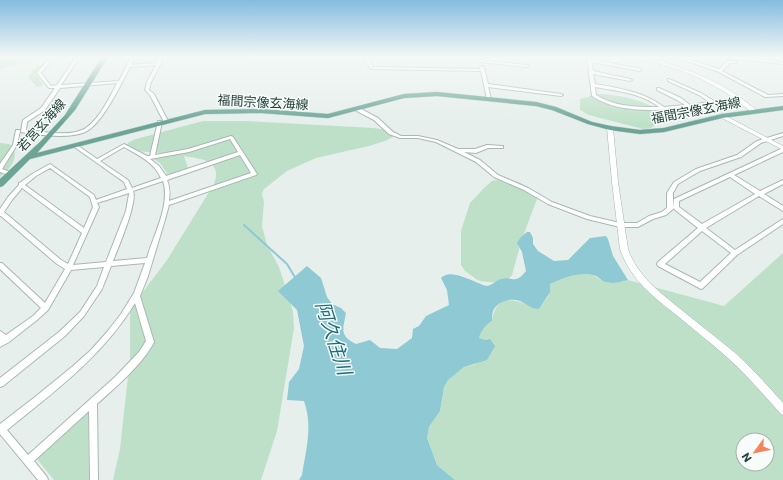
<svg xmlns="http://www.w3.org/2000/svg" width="783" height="480" viewBox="0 0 783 480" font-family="Commissioner,'Noto Sans JP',sans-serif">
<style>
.green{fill:#bfe0c8;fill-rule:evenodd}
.water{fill:#8ec9d4}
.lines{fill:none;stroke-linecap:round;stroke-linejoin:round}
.stream{stroke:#8ec9d4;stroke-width:2}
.minor-casing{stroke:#a8b8b2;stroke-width:2}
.tertiary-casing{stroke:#a8b8b2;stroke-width:1}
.primary-casing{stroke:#c2cac8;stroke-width:1}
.minor{fill:#fff;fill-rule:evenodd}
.tertiary{fill:#fff;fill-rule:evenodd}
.primary{fill:#6aa596;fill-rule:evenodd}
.labels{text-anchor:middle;stroke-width:3;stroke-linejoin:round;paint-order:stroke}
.far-street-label{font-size:13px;fill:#24423a;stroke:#f7fbf9}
.near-water-label{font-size:19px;font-style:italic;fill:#1c6f80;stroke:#f7fbf9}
</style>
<rect width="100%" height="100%" fill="#e6efeb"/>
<g class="green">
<polygon points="0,57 44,57 0,69"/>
<polygon points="37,65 43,65 36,74 43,85 37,87 28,77"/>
<path d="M598 94C615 94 650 101 662 113L663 119C657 125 652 129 643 129L589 115 580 110V99Z"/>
<path d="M203 121H247L374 128 388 130 393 134V137L385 141 369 146 316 158 287 171 264 189 262 194 264 202 262 226 267 245 279 267 293 311 294 328 277 431 261 480H113L120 449 130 358V309L167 260 214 184C223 160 201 159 184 156L188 168 168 175 160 163 152 158 175 154 134 151 129 150 126 146 129 142 136 139Z"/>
<path d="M0 143 9 144 14 147C17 161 10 169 0 177Z"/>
<path d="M501 179C515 178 531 186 537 199L522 239 512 275 507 281 498 283 480 281 476 279 465 271 461 265V231L470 203 485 187 492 181Z"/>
<path d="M783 253V480H455L437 465 427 438 429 427 440 411 444 387 448 380 464 367 476 364 486 340 479 338C480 330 486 325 492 321 497 289 519 302 539 309L548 296 550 284C562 278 576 273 589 274 595 275 598 279 603 281 612 285 620 282 628 280L724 306ZM743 440H767V464H743Z"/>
<polygon points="88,413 89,480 54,480 37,459"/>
</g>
<path class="water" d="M527 232H530L533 238V244L538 251 554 261 568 260 590 238 606 236 608 239 613 256 628 280C620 282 612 285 603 281 601 280 598 277 596 276 583 270 561 278 550 284V292L539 309C531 309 527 304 520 301 511 298 499 301 494 309 492 312 492 317 492 321 486 325 481 330 479 338L486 340 490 339 495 346 487 360 464 367 448 380 444 387 440 411 429 427 427 438 437 465 455 480H299L302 475C306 449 313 426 304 401L287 400 289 382 299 369 304 346 297 310 278 291 307 266 321 278 327 297 332 304 341 308 346 313C343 329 339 336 356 344L370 340 380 348 397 349 412 338 413 329 419 326 426 316 449 305 447 290 441 278C451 267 474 283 487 286 493 285 495 281 501 279 514 276 515 285 526 271L522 252 517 243 521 237Z"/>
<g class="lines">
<polyline class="stream" points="244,225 287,264 296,279"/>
<defs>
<g id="minor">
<path d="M50 57H54L41 73 51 86 57 85 76 57H80L61 85 119 81 131 57H135L131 65 157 63 159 57H163L161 63 162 64 160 65 151 82 149 90 154 94 168 121 166 122H164L150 95 145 90 147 82 156 65 130 67C121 84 102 125 85 132 69 139 38 135 21 132V131L23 120 41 108 55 88H49L37 73ZM117 83C110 97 97 124 82 130 66 137 42 131 26 130L27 122 45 110 60 88Z"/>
<polygon points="363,57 367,57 373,67 480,69 480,67 482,66 484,67 488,84 561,94 563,95 561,96 488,87 491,99 489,100 487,99 481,71 372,69 371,69"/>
<path d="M587 57H591V59L641 69V71H640L592 62 593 71 630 79 632 80 630 81 593 74 595 84C619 88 644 92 664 107L685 105 677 100 657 90V88H659L681 98 690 105 709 102 699 95 668 81V79H669L701 93 714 101 738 98 740 99 738 100C698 106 627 121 592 96L589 73 588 72 589 71ZM595 87C617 91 641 93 659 107 643 107 626 107 611 102 606 100 601 98 596 95Z"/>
<polygon points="666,57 671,57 662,64 660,64 660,62"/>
<polygon points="675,57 681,57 719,69 728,61 736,61 736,63 730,63 722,71 768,95 783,94 783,96 765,97 719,72"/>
<polygon points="722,57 736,57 783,62 783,64 724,58"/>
<polygon points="480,60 527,65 529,66 527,67 481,62 480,62"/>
<polygon points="355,108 359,108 378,118 393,132 401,136 418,136 437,140 458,149 475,149 487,145 503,146 503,148 488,148 476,153 464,152 480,160 498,175 528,188 552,202 590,216 620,223 637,223 649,216 662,212 667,208 667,193 674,182 696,169 737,155 757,141 783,133 783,136 761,143 741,157 700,171 678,184 673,193 673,209 666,215 653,219 638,227 620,227 587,219 548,204 524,190 494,177 476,162 436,142 418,138 400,138 389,134 374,120 355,110"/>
<path d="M158 121H162V122L155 155 188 149 231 136 233 137 257 174 256 175 169 205 164 223 148 276 140 296 154 342C143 364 116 387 97 404L98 480H90L89 411 34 461 47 477 48 480H38L0 434V424L35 397 73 366 91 350 107 332 121 314 134 293 145 263 111 266 102 289 84 316 65 336 3 386 0 387V378L59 332 80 312 97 286 104 267 71 270 48 310 37 320 9 342 0 347V331L6 335 33 316 41 308 0 269V263H2L45 303 65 269 57 264 1 216H0V209L8 197 19 185V183L21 182 32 174 50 164 94 195 96 200 127 189 124 182 73 146V145H77L97 159 124 144 147 156H150ZM230 139 238 152 166 176 159 166 150 159 189 152ZM124 147C138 155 154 162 161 178L132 188 128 180 100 161ZM240 155 251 173 169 201C170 193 170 187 167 180ZM50 168 90 197 93 207 84 228 25 185 36 176ZM163 181C171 204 153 236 147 258L113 261C118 248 138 202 133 191ZM22 188 82 233 68 264 61 260 4 212 12 200ZM129 193V194L126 211 106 262 73 265 99 207 97 203ZM135 303 146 341 139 352 115 377 28 455 7 430C54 392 103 356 135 303Z"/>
<polygon points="16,130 20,130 20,131 17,145 2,169 13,173 14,174 11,176 0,172 0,164 13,145"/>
<path d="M783 148V152L734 175 760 191 783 180V184L764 194 783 206V211L759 196 706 228 735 250 783 219V224L737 255 703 288 701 289 658 266 657 264 658 262 698 228 674 209 673 208 674 199ZM730 177 755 194 702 224 679 207V201ZM702 231 731 253 700 282 665 264Z"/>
</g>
<g id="tertiary">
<path d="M636 57C646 57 656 60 666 63 699 73 733 88 758 112L757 113H753L725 92 701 79 680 70Z"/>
<polygon points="722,114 783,146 783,150 720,117 719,116"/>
<path d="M610 126 613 128 618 182 628 249C637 275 658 291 679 308 697 323 716 337 734 352 752 368 767 385 783 403V415L780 413C763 394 747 375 728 358 710 342 692 328 674 313 651 295 630 278 620 249L612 182 607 128Z"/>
</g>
<polygon id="primary" points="102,57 108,57 75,110 37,153 205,110 261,109 328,114 404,94 437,92 536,102 556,107 592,122 610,126 640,130 664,128 722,114 783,106 783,110 722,118 664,132 640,134 610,130 588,124 552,110 536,106 437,96 404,98 328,118 261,113 205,114 30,159 3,186 0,187 0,179 41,141 65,115"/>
</defs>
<use href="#minor" class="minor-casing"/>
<use href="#tertiary" class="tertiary-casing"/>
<use href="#primary" class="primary-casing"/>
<use href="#minor" class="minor"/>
<use href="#tertiary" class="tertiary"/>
<use href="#primary" class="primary"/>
</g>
<linearGradient id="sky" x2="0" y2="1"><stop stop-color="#84bce0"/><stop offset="0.46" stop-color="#f4f8f6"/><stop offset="1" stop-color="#f4f8f6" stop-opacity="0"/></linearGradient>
<rect width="783" height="124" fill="url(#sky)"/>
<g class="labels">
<g class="far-street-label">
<text transform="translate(263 102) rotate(3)" y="5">福間宗像玄海線</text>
<text transform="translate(696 110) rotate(-11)" y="5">福間宗像玄海線</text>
<text transform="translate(41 125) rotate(-48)" y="5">若宮玄海線</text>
</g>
<g class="near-water-label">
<text transform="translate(334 338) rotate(72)" y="7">阿久住川</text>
</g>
</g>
<g transform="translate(755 452) rotate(237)"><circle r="19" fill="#f7fbf9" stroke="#a3b1ad"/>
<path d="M0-3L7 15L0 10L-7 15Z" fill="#f4845f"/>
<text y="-6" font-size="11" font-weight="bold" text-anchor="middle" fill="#24423a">N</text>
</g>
</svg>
